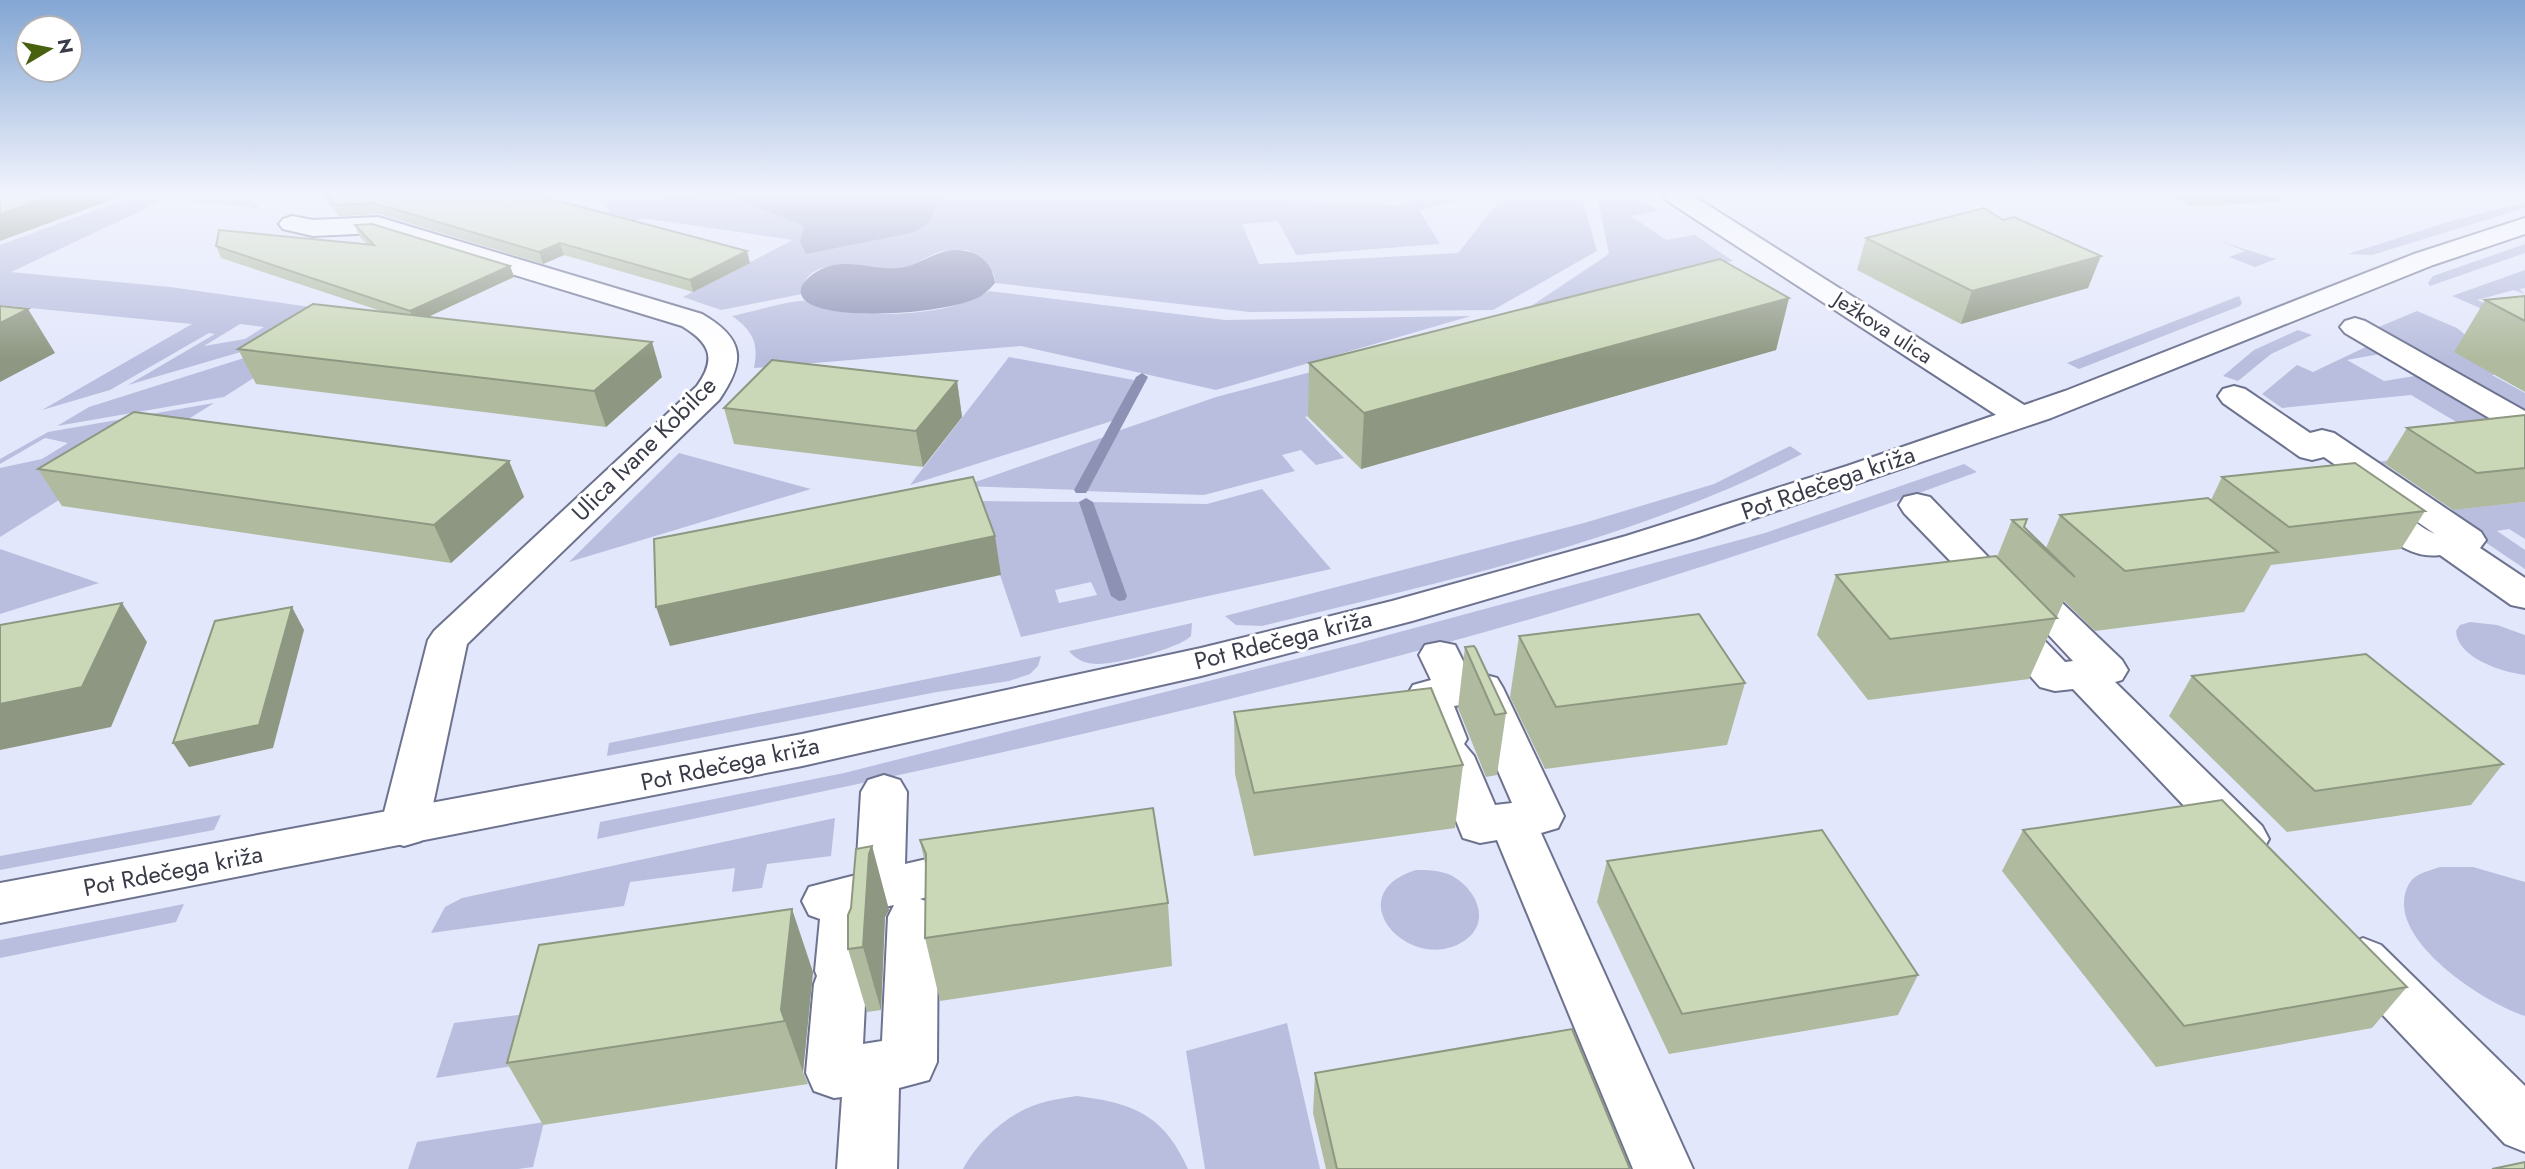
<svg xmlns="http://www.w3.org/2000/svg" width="2525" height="1169" viewBox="0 0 2525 1169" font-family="Jost,sans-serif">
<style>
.green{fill:#b9bede;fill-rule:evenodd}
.forest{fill:#9aa0c3}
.water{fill:#8d92b4}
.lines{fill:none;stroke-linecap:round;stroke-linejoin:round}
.stream{fill:#8d92b4;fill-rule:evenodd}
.pedestrian-casing{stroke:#6d728f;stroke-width:4}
.minor-casing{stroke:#6d728f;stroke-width:4}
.secondary-casing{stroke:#6d728f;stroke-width:4}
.pedestrian{fill:#fff;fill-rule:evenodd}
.minor{fill:#fff;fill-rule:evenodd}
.secondary{fill:#fff;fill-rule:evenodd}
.wall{fill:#afba9e}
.shaded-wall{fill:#8e9781}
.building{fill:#cbd8b8;stroke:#8e9781;stroke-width:2}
.labels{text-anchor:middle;stroke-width:6;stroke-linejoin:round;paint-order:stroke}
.far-street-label{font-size:21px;fill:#393b48;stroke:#fff}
.street-label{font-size:24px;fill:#393b48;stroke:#fff}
</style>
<rect width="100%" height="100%" fill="#e3e7fb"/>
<g class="green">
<path d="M137 195H235L239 201 251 198 259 208 166 199 11 272 170 287 338 311 299 335 128 385 215 334 209 333 110 390 42 410 192 324 0 305V245ZM240 324 264 327 245 339 204 346Z"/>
<path d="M594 195H662L667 199 735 198 804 226 800 241 930 221 941 195H1174L1400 205 1428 195H1479L1419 210 1440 244 1296 255 1278 221 1242 224 1259 264 1458 253 1504 195H1581L1597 251 1493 310 1250 312 995 283 994 274 968 250C958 250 946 249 936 253 924 258 913 266 901 268 876 272 804 248 802 294L721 310 683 297 793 240 642 218 620 227 523 250 610 211Z"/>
<polygon points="1597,195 1635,195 1658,211 1631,216 1666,240 1695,235 1733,261 1712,264 1563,351 1305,417 1344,458 1316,465 1301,450 1282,455 1295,471 1204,495 1083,491 1112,433 1216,397 1510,320 1609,254"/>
<polygon points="2525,202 2525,208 2372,255 2348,254 2451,221"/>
<polygon points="2216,240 2276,259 2255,267 2229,257 2245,251"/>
<polygon points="2525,244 2525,253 2430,286 2428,283 2433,276"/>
<polygon points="2525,270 2525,288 2519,289 2525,294 2514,290 2477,300 2505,312 2494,314 2452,296"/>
<path d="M989 291 1225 320 1471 316 1216 390 1021 346 754 368C759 343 753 331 732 316 748 313 794 299 806 301 816 303 826 309 837 310 879 318 952 315 989 291Z"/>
<polygon points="2239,296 2242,303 2240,306 2079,369 2067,363"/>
<polygon points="2417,311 2457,328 2510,373 2492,375 2525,393 2525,415 2374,329"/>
<polygon points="2298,330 2312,335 2271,354 2238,381 2223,376 2254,350"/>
<polygon points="326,332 224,397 57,426 89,407"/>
<polygon points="2370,345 2385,353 2347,360 2384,381 2421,375 2525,435 2503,451 2371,466 2366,463 2500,448 2411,395 2282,408 2262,394 2297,365 2313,372"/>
<polygon points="1009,357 1134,380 1115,420 910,485"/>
<polygon points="214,403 0,537 0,468 42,459 68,443 45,438 0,464 0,459 48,432"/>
<polygon points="1107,436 1079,490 964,486"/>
<path d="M1790 446 1802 454C1634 541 1444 581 1262 626L1236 625 1225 616 1584 523 1714 484Z"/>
<polygon points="679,453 811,489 569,562"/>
<path d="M1964 464 1977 472C1777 545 1574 610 1368 664 1113 731 855 785 597 839L600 822 844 773 1355 644 1765 533Z"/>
<path d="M1262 489 1331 569 1021 637 975 501 1084 502 1117 598 1122 597 1090 502 1207 504ZM1091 582 1097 595 1059 603 1055 590Z"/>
<polygon points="2525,502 2525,539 2509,529 2497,531 2525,550 2525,569 2439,511"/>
<polygon points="0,549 99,583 0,614"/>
<path d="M2470 622 2497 625 2525 635V675C2502 672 2457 658 2456 631L2460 625Z"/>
<path d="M1192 623 1191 636C1178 649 1117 664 1098 664 1086 664 1076 660 1069 651Z"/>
<polygon points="1041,656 1038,666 1030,674 1009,681 937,692 607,756 609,743"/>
<polygon points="221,815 214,830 0,870 0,856"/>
<polygon points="835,818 831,856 767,864 762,888 732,892 735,868 630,882 624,906 431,933 445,907 462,898"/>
<path d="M2440 867H2473L2525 882V1016C2485 1003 2401 948 2404 901 2405 890 2409 879 2420 874 2426 871 2434 869 2440 867Z"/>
<path d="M1416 870C1427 870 1437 870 1448 874 1474 885 1494 921 1464 941 1410 976 1336 895 1416 870Z"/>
<polygon points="184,904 176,922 0,958 0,940"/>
<polygon points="572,1008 559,1059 436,1078 454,1023"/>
<polygon points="1287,1023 1320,1169 1205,1169 1186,1051"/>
<path d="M1077 1096C1134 1103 1164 1115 1188 1169H963C978 1141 1007 1114 1038 1104 1050 1100 1064 1098 1077 1096Z"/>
<polygon points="544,1122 533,1167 518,1169 408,1169 417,1142"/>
</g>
<polygon class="forest" points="662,195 941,195 930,221 915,232 806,254 800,241 804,226 735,198 667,199"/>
<path class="water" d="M953 250C975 249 992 260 995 283 989 290 983 296 975 299 943 313 836 322 807 302 788 288 817 269 830 266 853 260 875 270 898 268 918 266 933 252 953 250Z"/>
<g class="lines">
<g class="stream">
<polygon points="1142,373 1148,377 1088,490 1086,493 1076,493 1074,490 1136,377"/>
<polygon points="1086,498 1093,502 1127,596 1125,600 1119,601 1111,596 1079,502"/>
</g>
<defs>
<g id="pedestrian">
<polygon points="2355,318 2365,321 2525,411 2525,435 2513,432 2345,333 2340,327 2345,321"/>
<path d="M2234 386 2245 389 2310 433 2322 430 2334 433 2481 532 2486 540 2480 548 2525 578V608L2511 605 2440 555C2407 560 2381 531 2355 513L2350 505 2355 497C2388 489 2407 522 2435 534L2324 457 2312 460 2300 457 2223 403 2218 396 2223 389Z"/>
<polygon points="1917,494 1930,497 1989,558 1995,566 1989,574 1976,577 1963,574 1904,513 1899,505 1904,497"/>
<polygon points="2020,572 2034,576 2122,660 2128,670 2122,680 2115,682 2262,826 2269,839 2262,852 2245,857 2228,852 2073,689 2055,691 2040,687 1990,631 1984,622 1990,613 2004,609 2018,613 2065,662 2073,661 2001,584 2006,576"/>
<path d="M1440 642 1455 645 1470 675 1482 674 1497 678 1503 688 1564 816 1558 828 1541 833 1693 1169H1633L1497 840 1480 843 1463 838 1430 756 1433 751 1423 739 1407 695 1413 685 1431 680 1419 655 1425 645ZM1468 704 1471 709 1512 803 1495 805 1474 756 1464 744 1467 739 1454 706Z"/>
<path d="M884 775 900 780 907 792 905 864 931 858 948 863 956 877 948 891 920 899 931 903 938 917 937 1062 929 1080 899 1088 897 1169H837L842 1097 834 1098 814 1091 806 1073 814 984 817 976 815 971 820 919 809 915 802 901 809 887 856 875 861 792 868 780ZM894 905 888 917 882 1041 863 1044 866 984 864 978 867 971 871 910Z"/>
<polygon points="2363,938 2381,945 2525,1086 2525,1152 2505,1144 2345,975 2337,960 2345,945"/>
</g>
<g id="minor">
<polygon points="1663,195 1692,195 2032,410 2037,417 2032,424 2021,427 2010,424 1666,200"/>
<path d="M292 216 313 220 378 217 702 314C745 339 746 361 719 400L467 644 428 828 421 841 404 846 387 841 380 828 428 640 434 631 697 386C717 358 710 343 682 326L377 233 313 236 283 229 279 224 283 219Z"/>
</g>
<polygon id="secondary" points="2525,218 2525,234 2433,265 2051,418 1696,538 1412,621 1201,676 802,766 0,923 0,883 802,734 1201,648 1392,601 1626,536 1847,466 2065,391 2414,254"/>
</defs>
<use href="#pedestrian" class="pedestrian-casing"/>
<use href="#minor" class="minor-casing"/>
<use href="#secondary" class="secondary-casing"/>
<use href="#pedestrian" class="pedestrian"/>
<use href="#minor" class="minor"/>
<use href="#secondary" class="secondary"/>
</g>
<g class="wall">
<polygon points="320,195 536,195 750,263 693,292 564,255 543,264 379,214 340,216"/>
<polygon points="2173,195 2284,195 2281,202 2189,206"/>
<polygon points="355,225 510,266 514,277 427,317 662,377 606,427 256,384 238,349 384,312 221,258 216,246 367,244 359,236"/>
<polygon points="1866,238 2088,288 1961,324 1857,270"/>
<polygon points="2525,296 2525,392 2454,352 2485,300"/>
<polygon points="1789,298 1776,350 1361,469 1308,417 1309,363"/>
<polygon points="957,381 962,417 923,467 734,444 724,408"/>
<polygon points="2525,415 2525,502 2453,510 2385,464 2407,428"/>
<polygon points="509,461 524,497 451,563 62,506 38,469"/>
<polygon points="2222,477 2425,511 2401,549 2271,565 2244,612 2095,631 2064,601 2029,679 1868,700 1817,635 1836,575 1997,557 2012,520 2024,527 2046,548 2060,515 2211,500"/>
<polygon points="1519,636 1745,683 1727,745 1545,769 1510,697"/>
<polygon points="1465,647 1506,713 1497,775 1486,777 1458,708"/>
<polygon points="2192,676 2503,764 2471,805 2287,832 2169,716"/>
<polygon points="1234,712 1463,765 1455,828 1254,856 1235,774"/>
<polygon points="2023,830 2407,987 2372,1028 2156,1067 2002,871"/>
<polygon points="920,840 1168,903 1172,966 940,1001 925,938 926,868"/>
<polygon points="872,846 889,910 885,917 881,1010 867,1012 848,949 851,908"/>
<polygon points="1607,861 1918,975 1898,1015 1669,1054 1597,902"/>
<polygon points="813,972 803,1072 808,1084 543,1125 507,1063"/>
<polygon points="1315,1073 1630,1169 1326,1169 1313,1113"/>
</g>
<g class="shaded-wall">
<polygon points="54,195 125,195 0,241 0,214"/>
<polygon points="560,243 564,255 543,264 539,252"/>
<polygon points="747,251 750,263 693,292 690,280"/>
<polygon points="2101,256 2088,288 1961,324 1972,291"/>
<polygon points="510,266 514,277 415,323 410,311"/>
<polygon points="1789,298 1776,350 1361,469 1364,413"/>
<polygon points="28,309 55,353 0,382 0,323"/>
<polygon points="652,342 662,377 606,427 594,391"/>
<polygon points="957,381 962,417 923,467 916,431"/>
<polygon points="509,461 524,497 451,563 434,525"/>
<polygon points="995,536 1001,575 670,646 656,607"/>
<polygon points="122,603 147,642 111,727 0,750 0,704"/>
<polygon points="292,607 304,630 273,748 189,767 173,743"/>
<polygon points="872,846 889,910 885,917 881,1010 863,947 869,854"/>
<polygon points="792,909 813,972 803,1072 781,1010"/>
</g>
<g class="building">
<polygon points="0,195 54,195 0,214"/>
<polygon points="326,195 536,195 747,251 690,280 560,243 539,252 374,203 336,205"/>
<polygon points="1984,208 2003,220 2014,217 2101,256 1972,291 1866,238"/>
<polygon points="372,224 510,266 410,311 216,246 219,230 374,245 355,225"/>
<polygon points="1720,259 1789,298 1364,413 1309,363"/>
<polygon points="2525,296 2525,321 2485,300"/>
<polygon points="313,304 652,342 594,391 238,349"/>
<polygon points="0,306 28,309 0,323"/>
<polygon points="772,360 957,381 916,431 724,408"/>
<polygon points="134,412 509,461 434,525 38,469"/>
<polygon points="2525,415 2525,468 2477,473 2407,428"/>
<polygon points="2355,463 2425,511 2289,527 2222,477"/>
<polygon points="973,477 995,536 656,607 654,539"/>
<polygon points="2208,498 2278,552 2125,571 2060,515"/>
<polygon points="2027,519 2024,527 2075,577 2012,520"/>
<polygon points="1996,556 2057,618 1890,639 1836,575"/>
<polygon points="122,603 82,687 0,704 0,625"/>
<polygon points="292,607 259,725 173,743 215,621"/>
<polygon points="1699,614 1745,683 1556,707 1519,636"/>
<polygon points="1474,646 1476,649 1506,713 1495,715 1465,647"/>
<polygon points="2366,654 2503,764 2315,791 2192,676"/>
<polygon points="1431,688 1463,765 1254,793 1234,712"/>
<polygon points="2222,800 2407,987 2184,1026 2023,830"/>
<polygon points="1153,808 1168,903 925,938 926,854 920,840"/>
<polygon points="1822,830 1918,975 1682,1014 1607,861"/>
<polygon points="872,846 869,854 863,947 848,949 848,915 851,908 856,849"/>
<polygon points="792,909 781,1010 785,1021 507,1063 539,945"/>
<polygon points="1572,1029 1630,1169 1337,1169 1315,1073"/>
<polygon points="2525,1162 2525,1169 2492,1169"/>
</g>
<linearGradient id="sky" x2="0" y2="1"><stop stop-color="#83a6d3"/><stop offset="0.54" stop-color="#f2f4fd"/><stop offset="1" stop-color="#f2f4fd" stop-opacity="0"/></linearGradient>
<rect width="2525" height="359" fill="url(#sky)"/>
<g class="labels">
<g class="far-street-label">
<text transform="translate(1883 328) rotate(33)" y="7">Ježkova ulica</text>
</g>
<g class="street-label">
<text transform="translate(644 449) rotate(-45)" y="8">Ulica Ivane Kobilce</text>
<text transform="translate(1828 483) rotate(-19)" y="8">Pot Rdečega križa</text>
<text transform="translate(1283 640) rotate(-14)" y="8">Pot Rdečega križa</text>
<text transform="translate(730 764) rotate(-12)" y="8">Pot Rdečega križa</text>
<text transform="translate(173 871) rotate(-11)" y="8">Pot Rdečega križa</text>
</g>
</g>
<g transform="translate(49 49) rotate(80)"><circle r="33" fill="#ffffff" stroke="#b0b1b6" stroke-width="2"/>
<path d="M0-5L12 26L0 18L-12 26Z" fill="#48610f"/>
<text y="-10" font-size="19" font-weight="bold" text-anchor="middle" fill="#393b48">N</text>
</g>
</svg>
